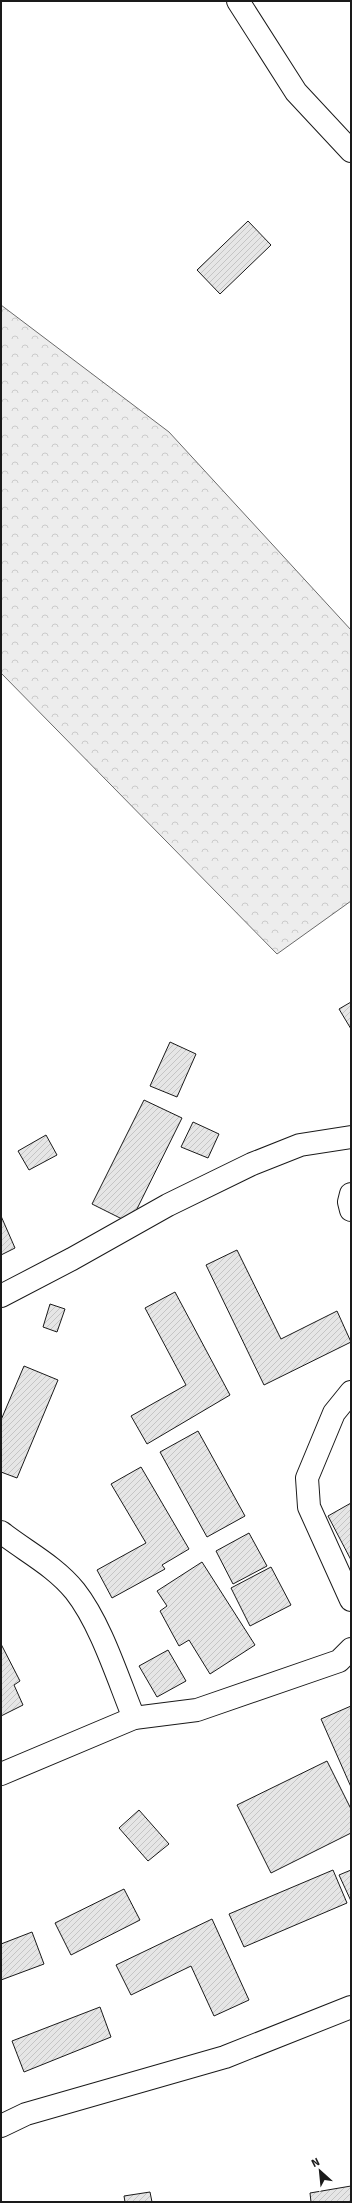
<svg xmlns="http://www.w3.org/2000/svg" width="352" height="2203" viewBox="0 0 352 2203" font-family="Signika,sans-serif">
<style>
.forest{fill:url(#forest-crowns);stroke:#6a6a6a}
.building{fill:url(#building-hatch);stroke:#1a1a1a}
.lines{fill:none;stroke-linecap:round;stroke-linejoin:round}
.minor-casing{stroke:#1a1a1a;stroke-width:24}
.minor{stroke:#fff;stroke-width:22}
</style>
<defs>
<pattern id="forest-crowns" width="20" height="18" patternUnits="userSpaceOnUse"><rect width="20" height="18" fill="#ededed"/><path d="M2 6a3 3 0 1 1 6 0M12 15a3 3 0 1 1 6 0" fill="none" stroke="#cbcbcb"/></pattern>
<pattern id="building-hatch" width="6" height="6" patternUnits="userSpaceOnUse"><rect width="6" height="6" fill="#e6e6e6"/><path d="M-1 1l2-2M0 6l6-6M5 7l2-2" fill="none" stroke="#c5c5c5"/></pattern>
</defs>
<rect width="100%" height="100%" fill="#fff"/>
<polygon class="forest" points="1,305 169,432 351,630 351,901 277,954 1,673"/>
<g class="building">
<polygon points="248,221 271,245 220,294 197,270"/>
<polygon points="351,1002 351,1029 339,1009"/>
<polygon points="170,1042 196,1054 177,1097 150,1086"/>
<polygon points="144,1100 182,1118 130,1223 92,1204"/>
<polygon points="193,1122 219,1134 208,1158 181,1147"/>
<polygon points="46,1135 57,1155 29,1170 18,1151"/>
<polygon points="1,1216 15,1248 1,1255"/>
<polygon points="237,1250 281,1339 337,1311 351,1342 264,1385 206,1265"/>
<polygon points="175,1292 230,1395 147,1444 131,1416 186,1385 145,1308"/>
<polygon points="50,1304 65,1309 57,1332 43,1327"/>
<polygon points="24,1366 58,1380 17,1478 1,1472 1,1420"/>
<polygon points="198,1431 245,1516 207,1537 160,1452"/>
<polygon points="141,1467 189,1549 162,1565 165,1569 112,1598 97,1570 146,1543 111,1484"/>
<polygon points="351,1503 351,1560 328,1516"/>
<polygon points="249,1533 267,1566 233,1584 216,1551"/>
<polygon points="202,1562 255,1645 210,1674 189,1640 179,1646 160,1611 167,1606 157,1591"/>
<polygon points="271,1567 291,1605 250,1626 231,1588"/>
<polygon points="1,1644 20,1681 14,1685 23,1705 1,1716"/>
<polygon points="168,1650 186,1681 157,1697 139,1666"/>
<polygon points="351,1706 351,1787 321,1719"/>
<polygon points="327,1761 351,1809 351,1833 271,1873 237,1805"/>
<polygon points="139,1810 169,1844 148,1861 119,1828"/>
<polygon points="333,1870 347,1903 244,1947 229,1914"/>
<polygon points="351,1870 351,1901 339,1875"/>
<polygon points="124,1889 140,1920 71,1955 55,1923"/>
<polygon points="212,1919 249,2000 214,2016 191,1966 131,1995 116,1965"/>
<polygon points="32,1932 44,1964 1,1980 1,1944"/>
<polygon points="100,2007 111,2037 24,2072 12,2041"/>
<polygon points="351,2186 351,2202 311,2202 310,2193"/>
<polygon points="150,2192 152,2202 125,2202 124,2196"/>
</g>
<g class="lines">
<defs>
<g id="minor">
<polyline points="238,1 296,92 351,151"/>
<polyline points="351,1194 349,1202 351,1210"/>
<polyline points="1,1296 72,1259 168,1205 252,1164 300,1145 351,1137"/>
<polyline points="351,1392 334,1413 307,1478 309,1507 351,1600"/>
<path d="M1 1532C25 1551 55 1566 75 1591 101 1624 118 1679 134 1718"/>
<polyline points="1,1774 134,1718 197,1710 339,1661 351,1649"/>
<polyline points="1,2126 26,2114 225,2057 351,2007"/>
</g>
</defs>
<use href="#minor" class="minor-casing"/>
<use href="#minor" class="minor"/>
</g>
<rect width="352" height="2203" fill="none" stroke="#1a1a1a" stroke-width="4"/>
<g transform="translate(320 2171) rotate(333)" stroke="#ffffff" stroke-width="3" paint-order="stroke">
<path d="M0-3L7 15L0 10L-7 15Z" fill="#1a1a1a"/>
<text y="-6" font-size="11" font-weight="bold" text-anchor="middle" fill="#1a1a1a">N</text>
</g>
</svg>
